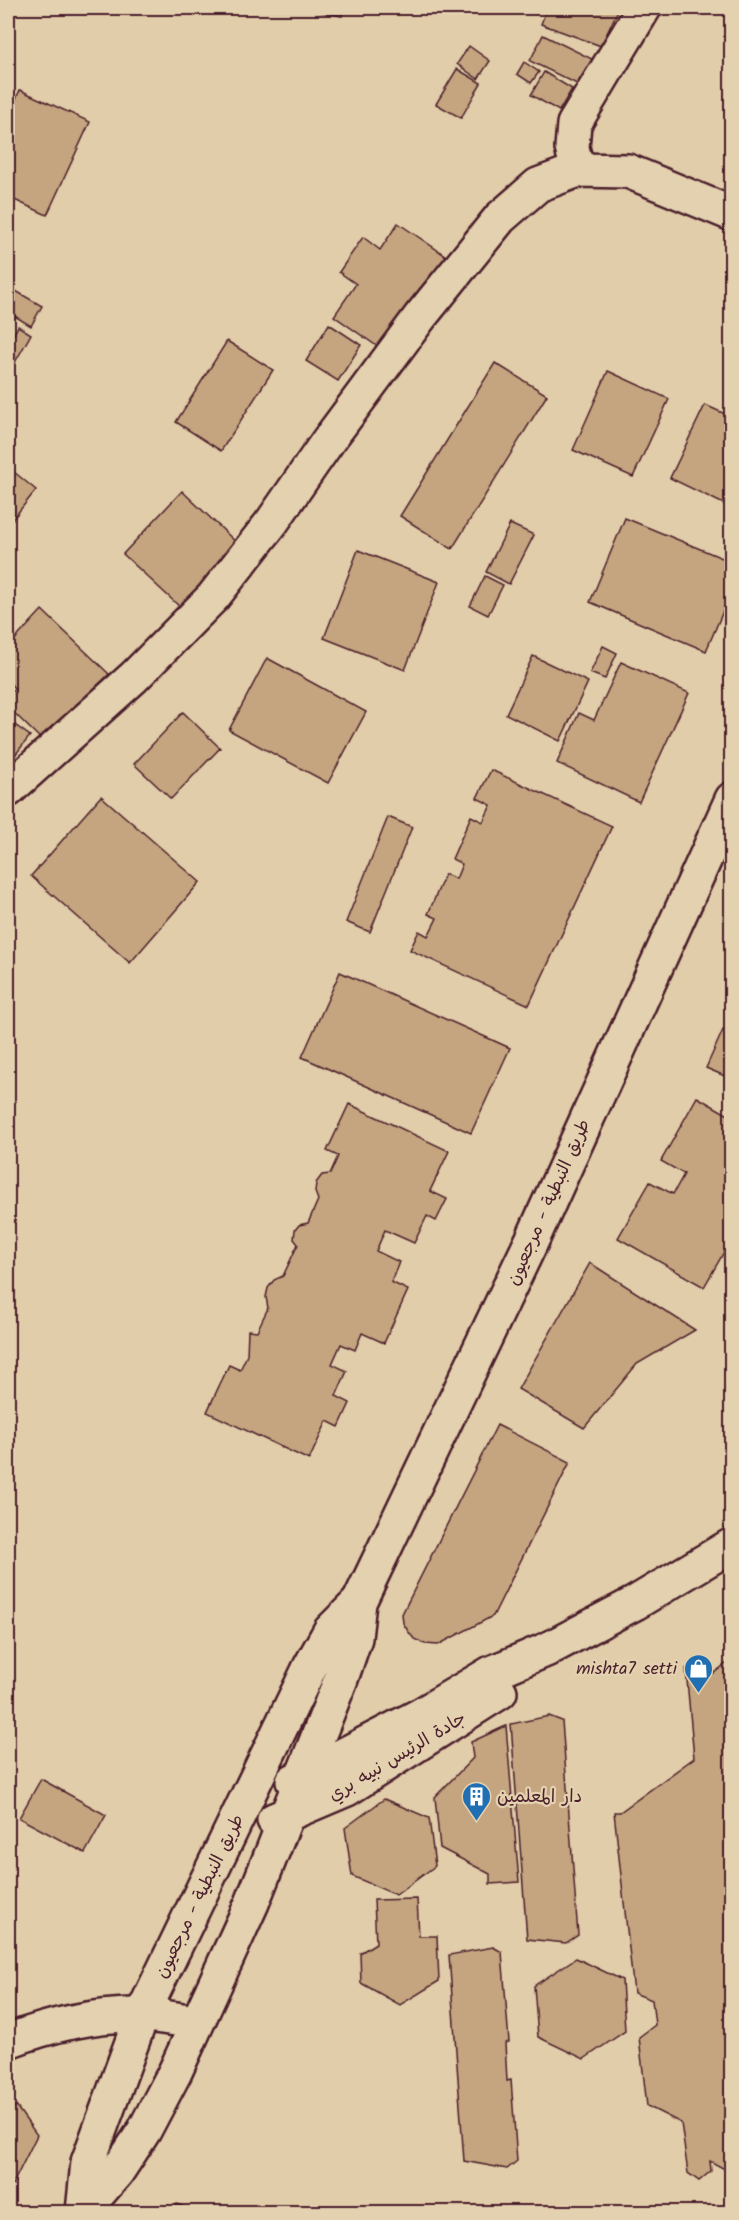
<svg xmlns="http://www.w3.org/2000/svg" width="739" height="2220" viewBox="0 0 739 2220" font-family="Kalam,'Playpen Sans Arabic',sans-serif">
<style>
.building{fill:#c4a57f;stroke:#4a1f2b;stroke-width:1.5}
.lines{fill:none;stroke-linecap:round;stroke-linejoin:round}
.street-casing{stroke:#4a1f2b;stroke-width:38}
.secondary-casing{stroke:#4a1f2b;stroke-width:38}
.street{stroke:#e3d1af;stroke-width:33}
.secondary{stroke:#e3d1af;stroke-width:33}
.labels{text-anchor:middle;stroke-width:4.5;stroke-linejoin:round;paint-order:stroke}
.street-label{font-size:18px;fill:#4a1f2b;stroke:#e3d1af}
.poi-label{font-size:18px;fill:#4a1f2b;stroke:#e3d1af;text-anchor:end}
</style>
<rect width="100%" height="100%" fill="#e1cda9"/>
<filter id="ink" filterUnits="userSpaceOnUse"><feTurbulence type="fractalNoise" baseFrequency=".0167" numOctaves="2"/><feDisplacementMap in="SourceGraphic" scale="12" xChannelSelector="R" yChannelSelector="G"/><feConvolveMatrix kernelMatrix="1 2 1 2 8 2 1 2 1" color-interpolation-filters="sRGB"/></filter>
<g filter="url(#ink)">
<g class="building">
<polygon points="302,8 344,8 342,16"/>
<polygon points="547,8 619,8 601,46 541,24"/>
<polygon points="543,35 594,60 581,86 530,61"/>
<polygon points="469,46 490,61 478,79 457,64"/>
<polygon points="524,62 539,72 531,83 517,74"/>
<polygon points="457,69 481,83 461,118 436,104"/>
<polygon points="544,72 572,89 559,111 531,95"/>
<polygon points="20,90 90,122 47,215 8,197 8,116"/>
<polygon points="398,223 446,256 381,349 334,316 356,284 339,272 363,237 380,250"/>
<polygon points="14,290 42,306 31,326 8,312 8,302"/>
<polygon points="8,314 15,317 8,333"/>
<polygon points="329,324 361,345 338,381 306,361"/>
<polygon points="18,326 31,334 13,366 8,363 8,346"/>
<polygon points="227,341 273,370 221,451 176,422"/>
<polygon points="495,363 547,395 452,549 400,516"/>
<polygon points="608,371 669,399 633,477 573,450"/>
<polygon points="705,405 732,417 732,508 670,478"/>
<polygon points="8,467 36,490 8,525"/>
<polygon points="182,491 240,546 181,608 123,554"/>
<polygon points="625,518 732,562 732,590 706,651 590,602"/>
<polygon points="510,524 534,535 509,584 486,572"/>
<polygon points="358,550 439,582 405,670 324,638"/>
<polygon points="485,576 503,585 488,615 470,606"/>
<polygon points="42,610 109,674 44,742 8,707 8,696 15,689 8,681 8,647"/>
<polygon points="603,646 617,653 605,679 590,673"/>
<polygon points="533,656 588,682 560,741 506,714"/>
<polygon points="267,658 366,712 328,783 229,730"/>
<polygon points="621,662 689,693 639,802 557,763 579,713 594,720"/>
<polygon points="183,712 220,748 171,799 134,764"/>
<polygon points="8,720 30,736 12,759 8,756"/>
<polygon points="491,770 612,826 529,1005 410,950 419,931 428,936 437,918 428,914 445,874 456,879 462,864 452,859 471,816 483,822 491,805 477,798"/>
<polygon points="101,796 200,882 130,963 31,876"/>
<polygon points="388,817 412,827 370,932 346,922"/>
<polygon points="340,972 510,1048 471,1133 302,1057"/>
<polygon points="723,1030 732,1032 732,1079 706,1068"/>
<polygon points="697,1097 732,1117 732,1238 704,1287 618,1238 650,1182 673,1194 684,1174 661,1161"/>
<polygon points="349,1104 449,1151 430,1191 447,1199 436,1221 427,1216 414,1243 385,1230 376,1251 399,1262 391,1282 408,1290 384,1343 362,1333 355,1350 341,1344 332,1364 347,1371 336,1396 350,1403 339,1427 327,1421 309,1460 207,1412 229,1365 240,1370 247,1355 248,1330 257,1331 268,1308 266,1297 268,1288 274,1280 283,1276 298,1244 294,1239 295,1230 299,1225 308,1223 318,1200 315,1192 316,1183 322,1175 330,1174 338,1156 327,1151"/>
<polygon points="590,1263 695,1330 637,1364 584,1428 518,1389"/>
<polygon points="497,1425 570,1462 493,1616 438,1645 425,1644 414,1639 408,1631 403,1623 402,1614"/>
<polygon points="732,1659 732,2171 730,2172 710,2161 711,2171 699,2181 688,2173 681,2123 647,2106 639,2037 655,2025 652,2000 634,1993 614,1812 620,1812 694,1758 686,1669 700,1660 713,1667 714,1673"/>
<polygon points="549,1716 562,1721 578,1935 566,1943 527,1939 511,1724"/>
<polygon points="506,1726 519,1882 490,1884 490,1874 440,1848 435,1797 473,1758 471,1742"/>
<polygon points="41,1779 106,1815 85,1853 19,1818"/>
<polygon points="384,1799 429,1818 435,1866 396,1895 352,1876 345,1828"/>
<polygon points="417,1899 419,1936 437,1936 439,1981 400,2005 361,1983 360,1953 376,1943 374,1900"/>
<polygon points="493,1947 502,1952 509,2042 505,2043 507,2081 511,2080 517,2161 507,2169 464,2161 449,1955"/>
<polygon points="576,1958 622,1980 625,2031 584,2059 538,2037 534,1986"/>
<polygon points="16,2106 37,2135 8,2194 8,2110"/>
<polygon points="177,2204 195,2212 173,2212"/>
</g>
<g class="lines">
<defs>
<g id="street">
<polyline points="578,170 572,148 574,124 644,8"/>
<polyline points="8,790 134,677 213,597 272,522 328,441 420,317 500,218 538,185 578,170 628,171 732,214"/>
</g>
<g id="secondary">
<polyline points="293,1781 419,1716 491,1673 548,1649 635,1603 732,1545"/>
<polyline points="274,1820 347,1789 500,1692"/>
<path d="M8 2041C50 2025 94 2014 140 2015 159 2015 178 2020 196 2022"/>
<polyline points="84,2210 117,2172 144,2131 175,2072 252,1903 341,1679 355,1638 359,1602 533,1238 732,799"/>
<polyline points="83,2212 88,2162 142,2015 310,1667 330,1631 359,1602"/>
</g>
</defs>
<use href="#street" class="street-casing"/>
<use href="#secondary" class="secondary-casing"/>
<use href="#street" class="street"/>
<use href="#secondary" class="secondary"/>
</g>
</g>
<defs>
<symbol id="shop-pin" viewBox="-11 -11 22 30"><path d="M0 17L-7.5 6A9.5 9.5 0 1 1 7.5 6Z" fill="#1f6fb2" stroke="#e3d1af"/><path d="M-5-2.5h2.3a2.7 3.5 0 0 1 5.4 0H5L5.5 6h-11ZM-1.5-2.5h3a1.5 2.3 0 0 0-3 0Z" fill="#fff"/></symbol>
<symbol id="building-pin" viewBox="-11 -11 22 30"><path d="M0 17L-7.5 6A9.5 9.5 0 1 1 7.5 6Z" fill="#1f6fb2" stroke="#e3d1af"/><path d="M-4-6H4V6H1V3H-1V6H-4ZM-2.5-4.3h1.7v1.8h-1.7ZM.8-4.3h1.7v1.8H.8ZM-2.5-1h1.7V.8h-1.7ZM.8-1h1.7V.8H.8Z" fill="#fff"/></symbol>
</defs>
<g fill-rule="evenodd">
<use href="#shop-pin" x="682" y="1652" width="33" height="45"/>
<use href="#building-pin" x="460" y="1780" width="33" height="45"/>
</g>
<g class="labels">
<g class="street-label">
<text transform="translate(548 1202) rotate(-66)" y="6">طريق النبطية - مرجعيون</text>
<text transform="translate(397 1756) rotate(-31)" y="6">جادة الرئيس نبيه بري</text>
<text transform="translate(199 1896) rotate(-64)" y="6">طريق النبطية - مرجعيون</text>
</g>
<g class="poi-label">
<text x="677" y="1674">mishta7 setti</text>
<text x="497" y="1802" text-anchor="start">دار المعلمين</text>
</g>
</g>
<rect width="739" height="2220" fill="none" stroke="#e3d1af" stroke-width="30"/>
<rect x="15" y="15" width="709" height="2190" fill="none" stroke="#4a1f2b" stroke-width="2" filter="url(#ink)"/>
</svg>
